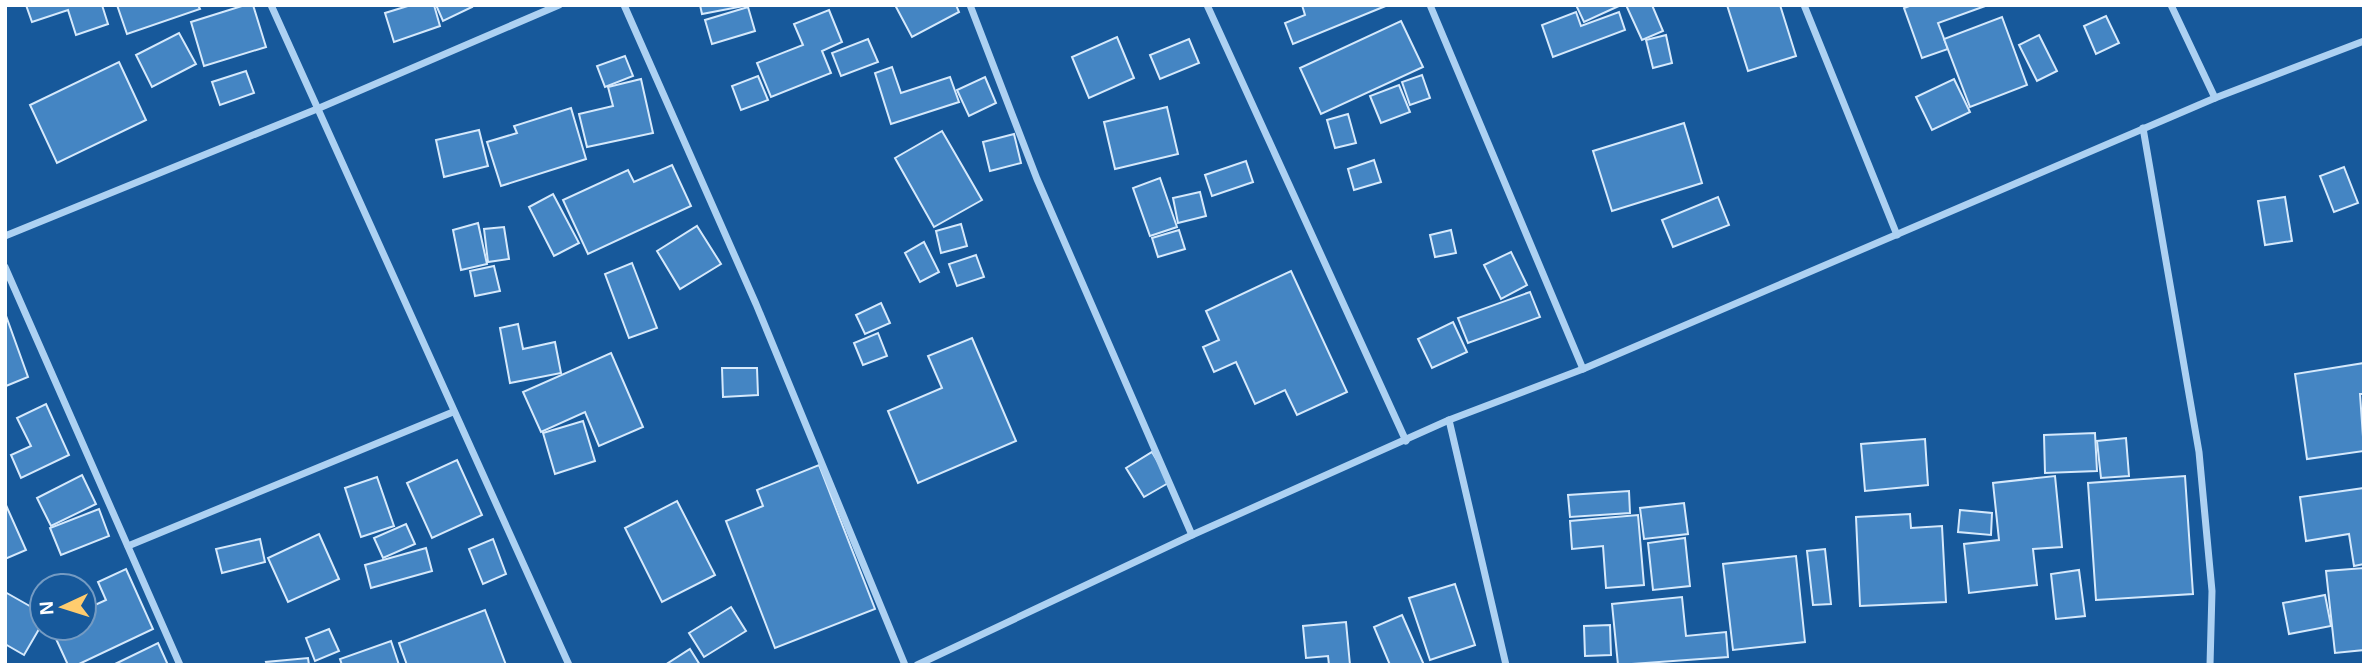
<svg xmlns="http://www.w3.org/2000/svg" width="2369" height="670" viewBox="0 0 2369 670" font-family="Arial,sans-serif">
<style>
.building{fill:#4485c3;stroke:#d5e9fc;stroke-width:2}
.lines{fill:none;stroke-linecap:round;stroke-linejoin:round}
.minor{stroke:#add1f2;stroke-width:7}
</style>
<rect width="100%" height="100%" fill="#17599b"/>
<g class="building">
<polygon points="26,5 102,5 108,24 76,35 68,10 32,22"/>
<polygon points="117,5 198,5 200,9 127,34"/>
<polygon points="245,5 253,5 266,47 204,66 191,22"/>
<polygon points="411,5 434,5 440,26 394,42 385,13"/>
<polygon points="436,5 471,5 472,7 443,21"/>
<polygon points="700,5 744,5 744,6 702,14"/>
<polygon points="895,5 956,5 959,12 912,37"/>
<polygon points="1302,5 1388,5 1293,44 1285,23 1305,15"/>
<polygon points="1576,5 1621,5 1584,22"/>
<polygon points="1626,5 1652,5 1663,31 1642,40"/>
<polygon points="1727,5 1780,5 1796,56 1748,71"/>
<polygon points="1912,5 1988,5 1938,23 1948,49 1922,58 1904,8"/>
<polygon points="748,7 755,31 712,44 705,20"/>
<polygon points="829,10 842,42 822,51 831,73 771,97 757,63 803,45 794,24"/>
<polygon points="1576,12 1581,26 1619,12 1625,30 1553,57 1542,25"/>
<polygon points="2106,16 2119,43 2096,54 2084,26"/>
<polygon points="2002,17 2027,85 1970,107 1944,39"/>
<polygon points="1401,21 1423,67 1321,114 1300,68"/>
<polygon points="179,33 196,64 152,87 136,55"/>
<polygon points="1666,35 1672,63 1653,68 1646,40"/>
<polygon points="2039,35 2057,71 2037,81 2019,45"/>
<polygon points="1117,37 1134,78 1089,98 1072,57"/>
<polygon points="868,39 878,62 841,76 832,53"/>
<polygon points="1189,39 1199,63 1160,79 1150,55"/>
<polygon points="625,56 633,76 605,87 597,66"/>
<polygon points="119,62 146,120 57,163 30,105"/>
<polygon points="892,67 901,93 950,77 959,102 891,124 875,73"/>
<polygon points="246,71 254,93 220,105 212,82"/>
<polygon points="1422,75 1430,98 1410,105 1402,82"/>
<polygon points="758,76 768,100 741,110 732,86"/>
<polygon points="985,77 996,103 969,116 957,90"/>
<polygon points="641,79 653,133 587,147 579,114 613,106 608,87"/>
<polygon points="1954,79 1970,112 1932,130 1916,97"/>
<polygon points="1399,85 1410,112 1381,123 1370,96"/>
<polygon points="1167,107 1178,154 1115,169 1104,122"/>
<polygon points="571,108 586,159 501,186 487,142 517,133 514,126"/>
<polygon points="1348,114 1356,143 1335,148 1327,120"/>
<polygon points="1684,123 1702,183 1612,211 1593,151"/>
<polygon points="479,130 488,166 444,177 436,140"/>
<polygon points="942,131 982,200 934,227 895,158"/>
<polygon points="1014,134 1021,163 990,171 983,142"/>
<polygon points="1374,160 1381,182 1354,190 1348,169"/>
<polygon points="1246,161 1253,182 1212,196 1205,175"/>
<polygon points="672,165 691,206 588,254 563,200 628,170 634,182"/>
<polygon points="2344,167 2358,203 2334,212 2320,176"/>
<polygon points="1160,178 1177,227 1150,236 1133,188"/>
<polygon points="1200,192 1206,216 1178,223 1173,198"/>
<polygon points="553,194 579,243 554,256 529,207"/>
<polygon points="1718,197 1729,225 1673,247 1662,220"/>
<polygon points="2285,197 2292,241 2265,245 2258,201"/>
<polygon points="478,223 487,264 461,270 453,230"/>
<polygon points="961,224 967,246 941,253 936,231"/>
<polygon points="697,226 721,264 680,289 657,251"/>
<polygon points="504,227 509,259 488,262 484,229"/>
<polygon points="1179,230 1185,249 1158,257 1152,238"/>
<polygon points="1451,230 1456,253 1435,257 1430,235"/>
<polygon points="924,242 939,272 920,282 905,253"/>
<polygon points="1511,252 1527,285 1501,299 1484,265"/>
<polygon points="976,255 984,277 957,286 949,264"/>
<polygon points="632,263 657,328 629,338 605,274"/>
<polygon points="494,266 500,291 475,296 470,271"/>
<polygon points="1291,271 1347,392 1297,415 1285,390 1255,404 1236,362 1214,372 1203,347 1219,340 1206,311"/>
<polygon points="1530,292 1540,317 1468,343 1458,318"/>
<polygon points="881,303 890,323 865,334 856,315"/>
<polygon points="5,313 28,377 6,386 5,385"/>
<polygon points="1453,322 1467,352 1432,368 1418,339"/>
<polygon points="518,324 523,349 555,342 561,373 510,383 500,328"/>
<polygon points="878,333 887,356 863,365 854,343"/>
<polygon points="972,338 1016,441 918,483 888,411 942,388 928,356"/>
<polygon points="611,353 643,427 599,446 585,412 541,432 523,392"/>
<polygon points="2364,363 2364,394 2360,394 2364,451 2307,459 2295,374"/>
<polygon points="722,368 757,368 758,395 723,397"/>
<polygon points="46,404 69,455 21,478 11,455 31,446 17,418"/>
<polygon points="583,421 595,461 555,474 543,433"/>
<polygon points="2095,433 2097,471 2045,473 2044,435"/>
<polygon points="2126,438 2129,476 2101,478 2097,441"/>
<polygon points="1925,439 1928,485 1865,491 1861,444"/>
<polygon points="1152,452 1170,482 1144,497 1126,468"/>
<polygon points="457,460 482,515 432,538 407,483"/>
<polygon points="819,465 875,609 775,648 726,521 763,506 757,490"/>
<polygon points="82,475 96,504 51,526 37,498"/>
<polygon points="2055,476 2062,547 2033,549 2037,585 1969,593 1964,544 1999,540 1993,483"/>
<polygon points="2185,476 2193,594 2096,600 2088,483"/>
<polygon points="377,477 394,526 361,537 345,488"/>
<polygon points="2364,488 2364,564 2354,566 2349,534 2306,541 2300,497"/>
<polygon points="1629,491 1630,513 1570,517 1568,495"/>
<polygon points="677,501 715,575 662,602 625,528"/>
<polygon points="5,503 26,550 5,559"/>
<polygon points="1684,503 1688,534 1644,539 1640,508"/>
<polygon points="99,509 109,536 61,555 50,528"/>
<polygon points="1960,510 1992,513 1991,535 1958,532"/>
<polygon points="1910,514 1911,528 1942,526 1946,602 1860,606 1856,517"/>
<polygon points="1638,515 1644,585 1606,588 1603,546 1572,549 1570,521"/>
<polygon points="406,524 415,544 383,558 374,538"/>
<polygon points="319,534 339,579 288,602 268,558"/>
<polygon points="1685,538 1690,586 1653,590 1648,543"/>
<polygon points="260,539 265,562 222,573 216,549"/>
<polygon points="493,539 506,574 483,584 469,549"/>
<polygon points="426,548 432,571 371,588 365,565"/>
<polygon points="1825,549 1831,604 1813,605 1807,551"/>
<polygon points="1796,556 1805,642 1733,650 1723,564"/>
<polygon points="2364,568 2364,650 2335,653 2326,571"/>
<polygon points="126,569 153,629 77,665 68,665 51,628 84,628 84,610 106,600 98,582"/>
<polygon points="2079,570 2085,616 2056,619 2051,574"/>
<polygon points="1455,584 1475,645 1430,660 1409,598"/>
<polygon points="5,592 42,613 42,624 24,655 5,644"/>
<polygon points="2325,595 2331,626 2289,634 2283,603"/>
<polygon points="1682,597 1686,636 1726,632 1728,657 1618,665 1612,604"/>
<polygon points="731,607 746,631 704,657 689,633"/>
<polygon points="485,610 506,665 407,665 399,643"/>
<polygon points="1402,615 1424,665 1390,665 1374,627"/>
<polygon points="1346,622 1350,665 1329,665 1328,656 1306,658 1303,626"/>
<polygon points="1610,625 1611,655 1585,656 1584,626"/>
<polygon points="329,629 339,651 315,661 306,638"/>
<polygon points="391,641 399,665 342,665 340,659"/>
<polygon points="158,643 168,665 113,665"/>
<polygon points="690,649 700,665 665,665"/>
<polygon points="308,658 309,665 267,665 266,662"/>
</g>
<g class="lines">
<g class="minor">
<polyline points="271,5 569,665"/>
<polyline points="624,5 756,304 905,665"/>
<polyline points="970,5 1037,179 1192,535"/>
<polyline points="1207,5 1406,441"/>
<polyline points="1430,5 1583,369"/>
<polyline points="1804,5 1897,235"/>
<polyline points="2171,5 2215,98"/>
<polyline points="2143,128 2199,452 2212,591 2210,665"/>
<polyline points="5,236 317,109 559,5"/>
<polyline points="5,267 180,665"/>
<polyline points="1449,420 1506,665"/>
<polyline points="128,546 453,412"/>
<polyline points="917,665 1192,535 1449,420 1583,369 2215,98 2364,41"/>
</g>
</g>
<rect width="2369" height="670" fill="none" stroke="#ffffff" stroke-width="14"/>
<g transform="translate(63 607) rotate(266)"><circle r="33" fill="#17599b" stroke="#749bc3" stroke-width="2"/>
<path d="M0-5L12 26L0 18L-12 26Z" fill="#ffcc6e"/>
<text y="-10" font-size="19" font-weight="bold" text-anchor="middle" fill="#ffffff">N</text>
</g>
</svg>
